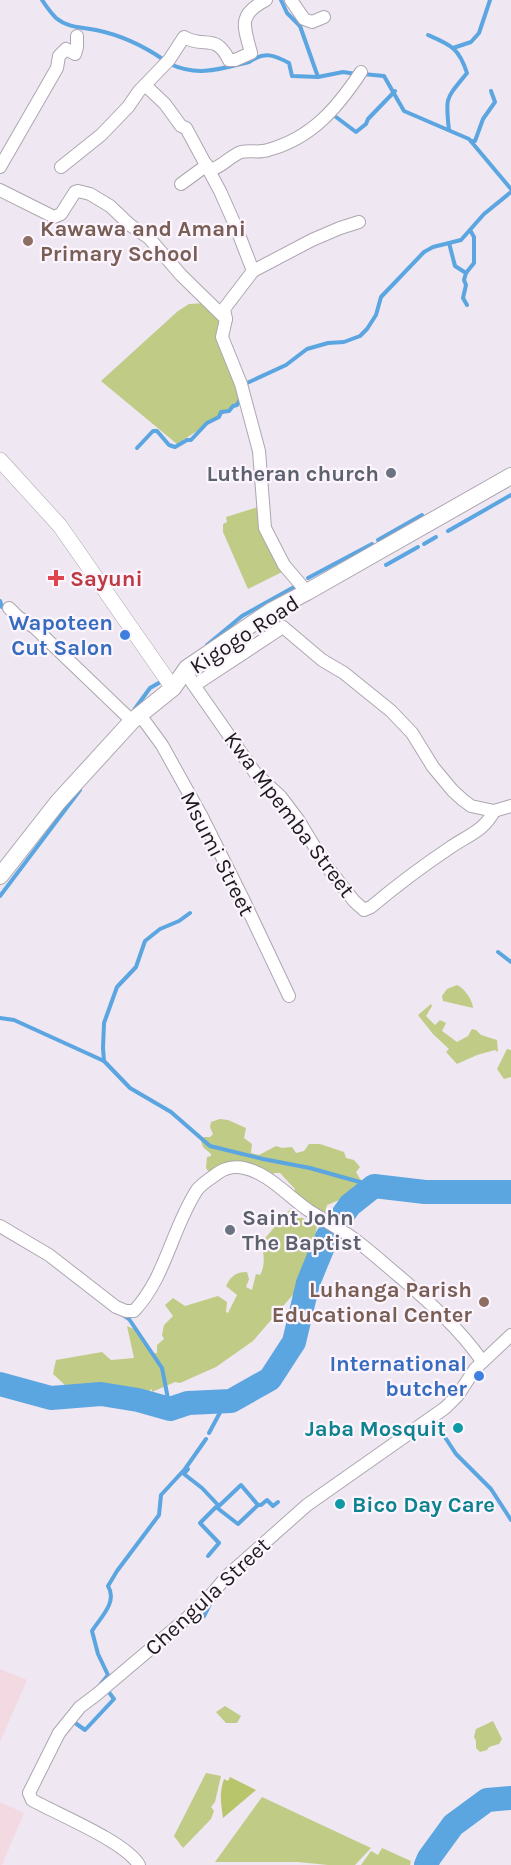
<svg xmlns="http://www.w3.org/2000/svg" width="511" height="1865" viewBox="0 0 511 1865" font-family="Karla,sans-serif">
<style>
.industrial{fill:#f2d9e2}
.green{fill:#c0cb85}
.forest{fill:#b9c56b}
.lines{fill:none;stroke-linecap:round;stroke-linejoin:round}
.stream{stroke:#5ba5e1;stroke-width:4}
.river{stroke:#5ba5e1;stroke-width:24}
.minor-casing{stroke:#ada6b0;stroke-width:14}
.tertiary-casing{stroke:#ada6b0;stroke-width:16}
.secondary-casing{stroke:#ada6b0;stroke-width:18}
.minor{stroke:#fff;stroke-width:12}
.tertiary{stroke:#fff;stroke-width:15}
.secondary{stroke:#fff;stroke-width:16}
.education-dot{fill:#8d6e63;stroke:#fcf5fe;stroke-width:2}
.worship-dot{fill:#6b7280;stroke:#fcf5fe;stroke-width:2}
.health-dot{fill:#e0444e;stroke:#fcf5fe;stroke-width:2}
.shop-dot{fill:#3f7fe0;stroke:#fcf5fe;stroke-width:2}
.culture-dot{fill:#0f9aa8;stroke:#fcf5fe;stroke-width:2}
.labels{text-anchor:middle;stroke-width:4.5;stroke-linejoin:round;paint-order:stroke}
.education-label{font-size:22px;font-weight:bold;fill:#785e54;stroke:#fcf5fe;text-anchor:start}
.worship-label{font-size:22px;font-weight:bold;fill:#5b616d;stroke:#fcf5fe;text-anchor:end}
.health-label{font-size:22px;font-weight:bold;fill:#be3a42;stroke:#fcf5fe;text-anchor:start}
.shop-label{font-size:22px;font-weight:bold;fill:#366cbe;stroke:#fcf5fe;text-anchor:end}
.street-label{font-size:22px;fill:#1c1a1d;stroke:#fcf5fe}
.culture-label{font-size:22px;font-weight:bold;fill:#0d838f;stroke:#fcf5fe;text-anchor:end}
</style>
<rect width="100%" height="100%" fill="#efe7f2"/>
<g class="industrial">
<polygon points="0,1669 27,1680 0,1742"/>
<polygon points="0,1802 24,1813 2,1865 0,1865"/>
</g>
<g class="green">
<polygon points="205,303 221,322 243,401 177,444 101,381 178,311 189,304"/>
<polygon points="258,507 282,572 248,589 223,532 223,524 227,522 226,517"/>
<path d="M457 985C465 989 472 999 473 1008L443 1001 442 996 447 989Z"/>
<polygon points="431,1004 432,1006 426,1016 435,1025 440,1020 446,1023 442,1031 457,1042 468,1036 472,1029 476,1030 481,1035 497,1040 498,1052 495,1050 477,1055 457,1064 446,1052 449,1049 433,1034 418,1015"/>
<polygon points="507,1049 511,1050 511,1077 504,1079 497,1069"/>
<polygon points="220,1119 228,1120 246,1128 244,1138 252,1144 251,1153 259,1155 276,1146 282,1148 292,1147 296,1153 304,1151 309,1144 320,1144 344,1152 346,1158 354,1160 360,1167 356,1172 360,1179 365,1182 364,1190 327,1205 325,1212 322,1213 294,1197 295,1189 280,1173 274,1173 269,1182 263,1171 226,1174 216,1171 208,1171 206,1168 207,1157 211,1156 211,1154 203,1147 201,1141 204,1137 210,1137 213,1134 210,1127 211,1122"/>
<path d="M291 1208 298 1218H303L317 1226 311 1258 302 1276 304 1282 253 1341 216 1367 180 1383 175 1382 152 1392V1389L146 1393 66 1386 53 1374 56 1360 102 1352 111 1360 134 1358 127 1326 136 1330 151 1353H157V1345L164 1339 162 1335 164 1325 173 1316 165 1305 173 1298 185 1306 218 1296 227 1302 226 1312 228 1313 237 1295 226 1286C231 1276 236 1272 247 1272L249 1279 246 1287 252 1290 256 1274 260 1275C265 1267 265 1252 260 1244Z"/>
<polygon points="225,1706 241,1716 237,1723 226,1723 216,1712"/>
<polygon points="493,1721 502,1739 499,1744 489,1747 487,1750 480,1752 476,1748 476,1741 474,1737 476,1729"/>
<polygon points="206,1773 221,1776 215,1802 211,1807 214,1811 211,1819 183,1848 174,1836"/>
<polygon points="262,1797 371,1848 355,1865 328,1865 298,1862 215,1862"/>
<polygon points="382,1848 411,1861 410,1865 361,1865 371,1851 378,1855"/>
</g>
<path class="forest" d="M230 1777 256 1790 223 1818C221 1804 219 1792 224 1779L228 1781Z"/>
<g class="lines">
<g class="stream">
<path d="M42 0C46 6 51 13 56 18 68 28 82 27 96 30 120 35 144 46 164 60"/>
<polyline points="281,0 287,13 300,26 318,77"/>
<path d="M428 35C451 45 459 48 467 73 446 99 445 96 449 130"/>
<polyline points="453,48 471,42 479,33 490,0"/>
<path d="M170 64C198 77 220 69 249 62 265 51 274 55 289 63L292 76 318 77 343 72 356 74"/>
<polyline points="363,74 384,76 404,111 469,139 511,189"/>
<polyline points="336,117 356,132 366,124 368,119 395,91"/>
<polyline points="471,141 475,141 483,119 495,102 491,91"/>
<polyline points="449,243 455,266 466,273"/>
<polyline points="467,305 463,298 466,285 464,280 466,273 474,263 474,237 470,230"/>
<polyline points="247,383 286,365 307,349 328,343 344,342 360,336 367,329 376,315 381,297 424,252 433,247 461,240 484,214 511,192"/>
<polyline points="137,448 153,431 157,431 169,445 175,447 187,440 191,440 207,423 219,417 221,412 229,411 233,406 237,405 241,398"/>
<polyline points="448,531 511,495"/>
<polyline points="378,540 422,515"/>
<polyline points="424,544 436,537"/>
<polyline points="386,565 418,547"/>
<polyline points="308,578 372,544"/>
<polyline points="0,601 2,607"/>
<polyline points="207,645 242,616 296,586"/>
<polyline points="134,710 150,688 164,680"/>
<polyline points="0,896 80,790"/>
<polyline points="498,952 511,962"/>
<polyline points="0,1018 14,1020 104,1061 130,1088 171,1112 210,1146 263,1159 310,1168 374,1186"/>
<polyline points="104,1061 103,1048 104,1023 117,987 136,967 145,941 160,929 179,921 190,913"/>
<polyline points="123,1315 129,1319 162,1368 170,1409"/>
<polyline points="432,1424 435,1422 456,1454 491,1489 511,1520"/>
<polyline points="209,1433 224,1405 231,1401"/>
<polyline points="188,1469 184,1474 202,1488 219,1506 241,1485 258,1505 238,1524 216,1507 200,1523 219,1543 208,1556"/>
<polyline points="258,1505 261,1505 267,1500 273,1506 278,1502"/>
<polyline points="188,1624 204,1616 211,1602"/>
<path d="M100 1685 108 1675 98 1654 92 1631C100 1618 118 1602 108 1586L117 1571 159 1515 161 1495 185 1469 206 1439"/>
<polyline points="71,1720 85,1730 114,1699 108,1691 110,1688"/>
</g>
<g class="river">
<polyline points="0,1384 51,1398 101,1394 138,1400 170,1409 188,1403 231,1401 270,1379 294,1342 308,1283 327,1237 350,1205 374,1186 425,1192 511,1192"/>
<polyline points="426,1865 429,1858 453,1825 487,1800 511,1798"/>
</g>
<defs>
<g id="minor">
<polyline points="291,0 304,19 312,22 324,17"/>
<polyline points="145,85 165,104 181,126 186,128 220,191 236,227 253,271"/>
<polyline points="0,167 57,68 59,56 66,49 75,54 77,47 77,36"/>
<path d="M61 167 101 135 128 107 139 91 169 60 184 37C204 49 215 32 229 60H235L251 53C244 26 237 15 266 0"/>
<path d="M209 170C222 168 228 157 241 152 250 150 259 153 268 150 312 138 337 108 361 72"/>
<polyline points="181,184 207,165"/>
<polyline points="0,190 54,217 61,214 75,192 78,191 90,194 110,206 130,225 149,238 181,275 226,319"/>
<polyline points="307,592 284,565 265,528 259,451 241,384 222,337 226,319 224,309 253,271 312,240 340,228 359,222"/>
<polyline points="9,608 18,617 34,627 132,721"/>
<path d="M187 668 191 681 256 774 281 797 299 821 325 864 354 901 364 910 371 907C396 886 424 865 451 847 467 836 485 830 494 811"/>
<polyline points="195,685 283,627 322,660 344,673 391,711 412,733 433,767 453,791 463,800 471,806 494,811 511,806"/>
<polyline points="140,715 162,745 202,817 243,899 289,996"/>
<path d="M0 1226 49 1255 116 1307 126 1311H134C166 1277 172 1228 197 1190 201 1184 211 1178 218 1173 225 1168 235 1166 244 1168 268 1173 288 1196 308 1210 321 1218 334 1226 347 1234 366 1247 382 1262 400 1277 430 1303 459 1328 482 1361"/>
<path d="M139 1865C126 1842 57 1814 32 1800L29 1793 59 1733 80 1707 96 1695 187 1618 211 1595 227 1576 307 1505 445 1408 458 1395 475 1369 511 1335"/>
</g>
<polyline id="tertiary" points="0,460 60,526 173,688"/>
<polyline id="secondary" points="0,876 58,802 132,721 173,688 187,668 271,611 307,592 511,476"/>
</defs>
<use href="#minor" class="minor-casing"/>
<use href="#tertiary" class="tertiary-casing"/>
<use href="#secondary" class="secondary-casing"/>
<use href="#minor" class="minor"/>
<use href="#tertiary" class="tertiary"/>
<use href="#secondary" class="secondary"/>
</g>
<g class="education-dot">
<circle cx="28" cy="241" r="6"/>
<circle cx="484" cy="1302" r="6"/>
</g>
<g class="worship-dot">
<circle cx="391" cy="473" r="6"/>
<circle cx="230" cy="1230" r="6"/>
</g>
<path class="health-dot" d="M53 569h6v6h6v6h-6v6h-6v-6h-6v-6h6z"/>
<g class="shop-dot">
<circle cx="125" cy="635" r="6"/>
<circle cx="479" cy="1376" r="6"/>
</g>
<g class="culture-dot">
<circle cx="458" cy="1428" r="6"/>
<circle cx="340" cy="1504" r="6"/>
</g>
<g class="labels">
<g class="education-label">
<text x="40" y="236">Kawawa and Amani<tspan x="40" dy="25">Primary School</tspan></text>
<text x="472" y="1297" text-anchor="end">Luhanga Parish<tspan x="472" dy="25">Educational Center</tspan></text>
</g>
<g class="worship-label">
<text x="379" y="481">Lutheran church</text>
<text x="242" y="1225" text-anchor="start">Saint John<tspan x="242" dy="25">The Baptist</tspan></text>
</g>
<g class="health-label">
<text x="70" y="586">Sayuni</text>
</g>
<g class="shop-label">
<text x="113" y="630">Wapoteen<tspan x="113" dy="25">Cut Salon</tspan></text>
<text x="467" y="1371">International<tspan x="467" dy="25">butcher</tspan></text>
</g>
<g class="street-label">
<text transform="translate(244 634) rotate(-33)" y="8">Kigogo Road</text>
<text transform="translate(290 814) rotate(53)" y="8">Kwa Mpemba Street</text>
<text transform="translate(218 853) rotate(63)" y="8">Msumi Street</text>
<text transform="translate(207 1596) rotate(-43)" y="8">Chengula Street</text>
</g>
<g class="culture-label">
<text x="446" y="1436">Jaba Mosquit</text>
<text x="352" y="1512" text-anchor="start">Bico Day Care</text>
</g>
</g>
</svg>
